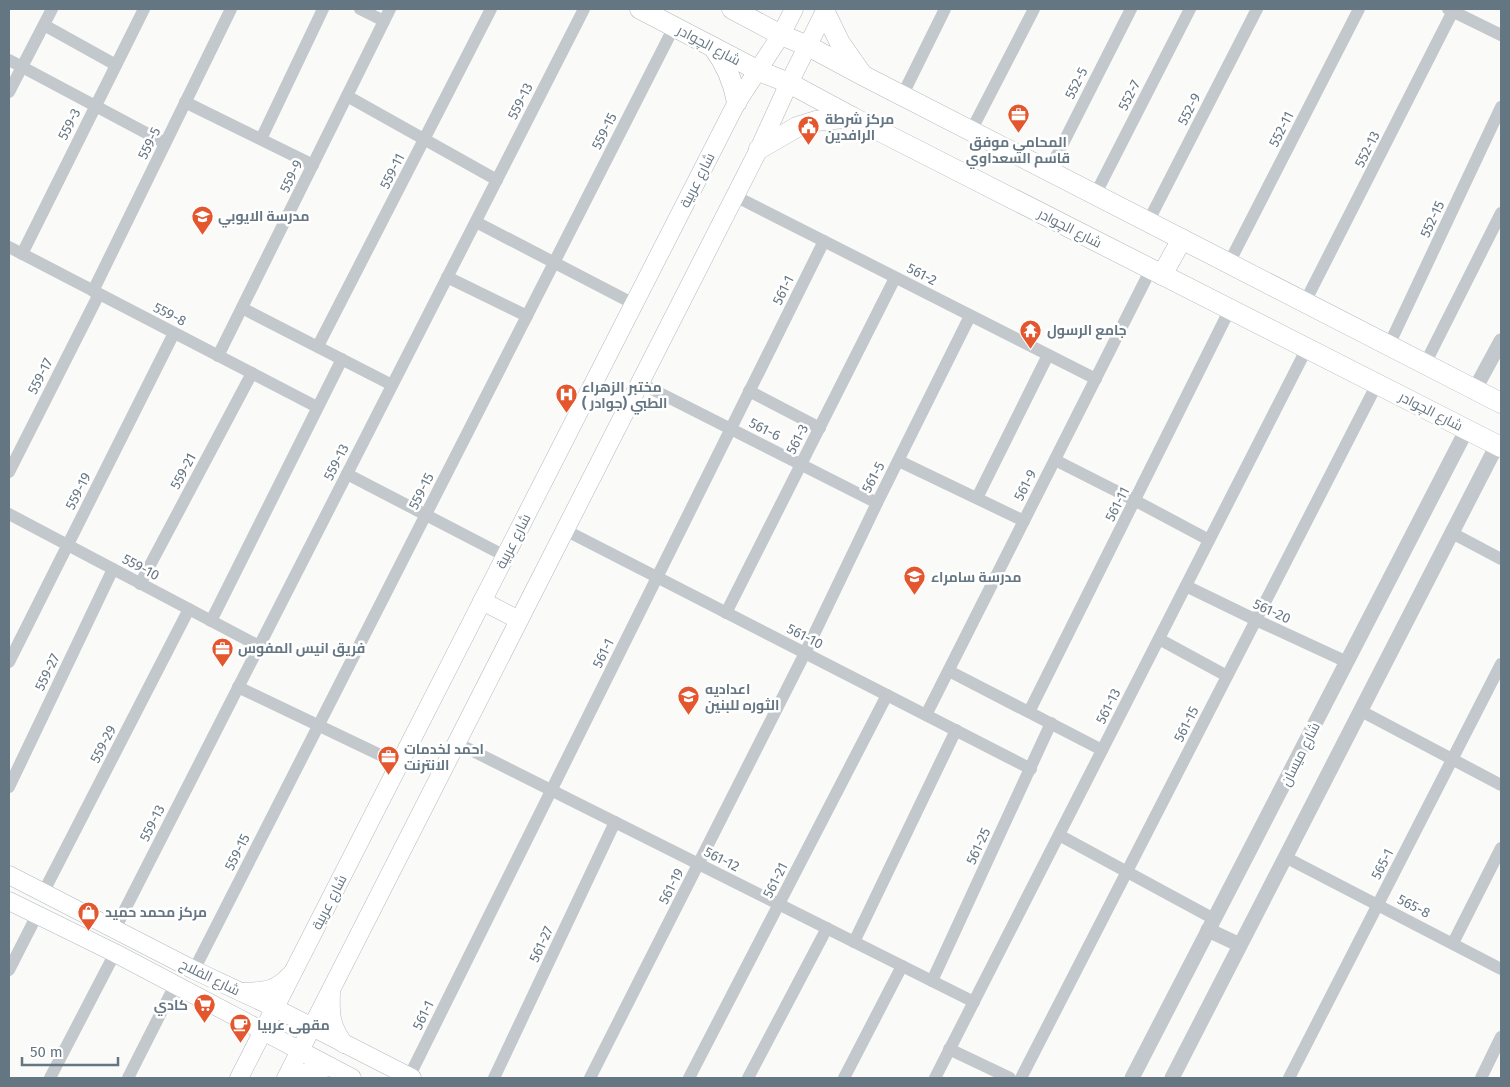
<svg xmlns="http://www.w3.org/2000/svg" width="1510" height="1087" viewBox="0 0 1510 1087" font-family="'Fira Sans',Cairo,sans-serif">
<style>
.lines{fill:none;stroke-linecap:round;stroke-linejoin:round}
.secondary-casing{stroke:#b3babf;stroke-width:19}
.primary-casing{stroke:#b5babe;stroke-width:21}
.minor{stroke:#c3c8cc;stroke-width:12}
.tertiary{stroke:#c3c8cc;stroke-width:15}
.secondary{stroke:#fff;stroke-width:18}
.primary{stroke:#fff;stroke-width:20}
.labels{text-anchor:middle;stroke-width:5;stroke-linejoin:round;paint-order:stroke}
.street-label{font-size:14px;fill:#657683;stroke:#fff}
.poi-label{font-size:14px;font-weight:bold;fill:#657683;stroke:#fff;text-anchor:start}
</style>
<rect width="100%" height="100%" fill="#fafaf8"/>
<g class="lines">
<defs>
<g id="secondary">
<polyline points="482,601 519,620"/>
<polyline points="9,875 194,970 275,1008 412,1078"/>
<polyline points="9,901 115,953 352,1078"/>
<path d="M241 992C263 991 275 992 290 975"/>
<path d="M331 993C330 1015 331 1026 344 1044"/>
<polyline points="239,1078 737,102 781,35 794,9"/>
<polyline points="286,1078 759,149 789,83 826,9"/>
<polyline points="292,1078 310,1071 331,1067"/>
</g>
<g id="primary">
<polyline points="640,9 759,71 789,83 852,117 1501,447"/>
<polyline points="732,9 781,35 808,46 864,76 1501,403"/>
<polyline points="825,12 840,43 861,73"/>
<path d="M713 47C726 64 733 81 737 102"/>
<polyline points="759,149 797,127 816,121 852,117"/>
<polyline points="1162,275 1182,239"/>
</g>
</defs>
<use href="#secondary" class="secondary-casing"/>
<use href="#primary" class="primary-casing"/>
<g class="minor">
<polyline points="360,9 384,21"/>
<polyline points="1448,9 1501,35"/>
<polyline points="44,25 116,65"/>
<polyline points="9,60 165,143"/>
<polyline points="9,92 52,9"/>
<polyline points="347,96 497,180"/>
<polyline points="902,96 945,9"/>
<polyline points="185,102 313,165"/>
<polyline points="971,131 1034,9"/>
<polyline points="261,139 323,9"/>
<polyline points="1049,171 1131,9"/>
<polyline points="1095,195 1190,9"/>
<polyline points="735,196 1096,379"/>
<polyline points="476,222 634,304"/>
<polyline points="1148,222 1257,9"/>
<polyline points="9,247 317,407"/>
<polyline points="22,254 144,9"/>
<polyline points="1229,263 1359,9"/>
<polyline points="447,277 527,316"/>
<polyline points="93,291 231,9"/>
<polyline points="1305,302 1454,9"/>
<polyline points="242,308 392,385"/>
<polyline points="1389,345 1501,107"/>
<polyline points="318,346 491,9"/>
<polyline points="218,356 390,9"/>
<polyline points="1425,364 1501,213"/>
<polyline points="640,383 877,503"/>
<polyline points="749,391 820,428"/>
<polyline points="1055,460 1136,501 1209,540"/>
<polyline points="899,461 1024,521"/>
<polyline points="9,472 99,294"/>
<polyline points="347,474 505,556"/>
<polyline points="977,498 1048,355"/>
<polyline points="9,514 259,646"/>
<polyline points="565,530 1031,769"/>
<polyline points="1452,533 1501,559"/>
<polyline points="140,584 252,373"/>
<polyline points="1186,586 1256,620 1347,662"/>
<polyline points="726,613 895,278"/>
<polyline points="211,621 342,359"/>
<polyline points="1159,639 1227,676"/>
<polyline points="9,662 174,333"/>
<polyline points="949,671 1102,750"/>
<polyline points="238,687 399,764"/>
<polyline points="1361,711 1501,785"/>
<polyline points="1029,712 1230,309"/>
<polyline points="926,715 1151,269"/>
<polyline points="457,743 974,1002"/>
<polyline points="9,787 113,569"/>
<polyline points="1059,835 1214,919"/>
<polyline points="1285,857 1501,969"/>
<polyline points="43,893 189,609"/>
<polyline points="115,929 584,9"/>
<polyline points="854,942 956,730"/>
<polyline points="1453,943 1501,848"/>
<polyline points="9,970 37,915"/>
<polyline points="194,970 674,27"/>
<polyline points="932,981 1051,723"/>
<polyline points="949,1049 1010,1078"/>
<polyline points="409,1077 824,241"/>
<polyline points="50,1078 115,953"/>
<polyline points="128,1078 175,985"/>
<polyline points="494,1078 615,822"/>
<polyline points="590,1078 805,653 877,503 970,316"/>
<polyline points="689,1078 887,695"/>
<polyline points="748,1078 827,928"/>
<polyline points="844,1078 902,966"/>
<polyline points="935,1078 1307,348"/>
<polyline points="1021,1078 1377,384"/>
<polyline points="1289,1078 1501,664"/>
<polyline points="1481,1078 1501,1037"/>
</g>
<g class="tertiary">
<polyline points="1475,389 1501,341"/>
<polyline points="1208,930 1240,945"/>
<polyline points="1132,1078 1467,429"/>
<polyline points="1172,1078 1497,445"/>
</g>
<use href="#secondary" class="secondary"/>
<use href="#primary" class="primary"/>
</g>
<defs>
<symbol id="office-pin" viewBox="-11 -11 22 30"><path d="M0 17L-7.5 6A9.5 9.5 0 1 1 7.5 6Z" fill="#e4572e" stroke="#fff"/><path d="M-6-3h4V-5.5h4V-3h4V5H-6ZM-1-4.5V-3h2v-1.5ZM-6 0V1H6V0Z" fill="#fff"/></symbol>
<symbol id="civic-pin" viewBox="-11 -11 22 30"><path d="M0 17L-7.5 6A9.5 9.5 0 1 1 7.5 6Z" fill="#e4572e" stroke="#fff"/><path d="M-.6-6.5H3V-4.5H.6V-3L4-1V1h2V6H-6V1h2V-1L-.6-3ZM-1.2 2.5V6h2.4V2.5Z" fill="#fff"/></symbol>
<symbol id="school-pin" viewBox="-11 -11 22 30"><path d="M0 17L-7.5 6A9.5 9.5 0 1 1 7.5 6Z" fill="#e4572e" stroke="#fff"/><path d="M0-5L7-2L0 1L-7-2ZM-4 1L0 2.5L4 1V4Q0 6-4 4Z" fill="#fff"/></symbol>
<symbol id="temple-pin" viewBox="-11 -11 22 30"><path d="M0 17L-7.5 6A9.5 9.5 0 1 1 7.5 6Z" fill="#e4572e" stroke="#fff"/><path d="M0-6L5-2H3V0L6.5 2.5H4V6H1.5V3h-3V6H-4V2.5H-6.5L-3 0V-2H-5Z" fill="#fff"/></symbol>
<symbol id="hospital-pin" viewBox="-11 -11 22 30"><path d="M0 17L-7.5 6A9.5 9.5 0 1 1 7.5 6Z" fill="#e4572e" stroke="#fff"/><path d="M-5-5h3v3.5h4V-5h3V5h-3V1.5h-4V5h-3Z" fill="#fff"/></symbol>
<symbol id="shop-pin" viewBox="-11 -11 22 30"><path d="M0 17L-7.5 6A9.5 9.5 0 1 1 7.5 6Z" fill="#e4572e" stroke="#fff"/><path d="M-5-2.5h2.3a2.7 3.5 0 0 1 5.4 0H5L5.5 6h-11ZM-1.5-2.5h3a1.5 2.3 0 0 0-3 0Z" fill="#fff"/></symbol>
<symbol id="supermarket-pin" viewBox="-11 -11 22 30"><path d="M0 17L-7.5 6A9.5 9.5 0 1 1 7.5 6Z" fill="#e4572e" stroke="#fff"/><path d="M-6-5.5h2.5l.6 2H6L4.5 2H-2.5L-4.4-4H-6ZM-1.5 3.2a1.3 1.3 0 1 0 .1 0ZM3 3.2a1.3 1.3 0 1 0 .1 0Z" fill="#fff"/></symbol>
<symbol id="cafe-pin" viewBox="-11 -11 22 30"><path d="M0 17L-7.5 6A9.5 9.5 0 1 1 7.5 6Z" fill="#e4572e" stroke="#fff"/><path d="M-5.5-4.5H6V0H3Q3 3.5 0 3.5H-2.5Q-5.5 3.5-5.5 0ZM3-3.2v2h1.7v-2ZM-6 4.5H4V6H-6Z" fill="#fff"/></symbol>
</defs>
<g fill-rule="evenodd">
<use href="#office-pin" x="1006" y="102" width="25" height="34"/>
<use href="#civic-pin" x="796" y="114" width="25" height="34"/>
<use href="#school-pin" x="190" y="204" width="25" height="34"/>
<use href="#temple-pin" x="1018" y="318" width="25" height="34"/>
<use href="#hospital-pin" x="554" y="382" width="25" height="34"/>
<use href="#school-pin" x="902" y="564" width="25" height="34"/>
<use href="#office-pin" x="210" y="636" width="25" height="34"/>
<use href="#school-pin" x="676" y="684" width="25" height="34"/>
<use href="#office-pin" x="376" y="744" width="25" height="34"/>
<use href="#shop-pin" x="76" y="900" width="25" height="34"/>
<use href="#supermarket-pin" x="192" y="992" width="25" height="34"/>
<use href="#cafe-pin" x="228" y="1012" width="25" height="34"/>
</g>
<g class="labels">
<g class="street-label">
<text transform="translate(709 45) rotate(28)" y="5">شارع الچوادر</text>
<text transform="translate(1076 83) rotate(-63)" y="5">552-5</text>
<text transform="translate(1129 95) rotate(-63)" y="5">552-7</text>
<text transform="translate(520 101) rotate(-63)" y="5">559-13</text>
<text transform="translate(1189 109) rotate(-63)" y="5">552-9</text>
<text transform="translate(69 124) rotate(-63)" y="5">559-3</text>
<text transform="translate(1281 129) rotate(-63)" y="5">552-11</text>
<text transform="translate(604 131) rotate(-63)" y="5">559-15</text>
<text transform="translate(149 143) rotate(-64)" y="5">559-5</text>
<text transform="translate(1367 149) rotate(-63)" y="5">552-13</text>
<text transform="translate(392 171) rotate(-63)" y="5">559-11</text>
<text transform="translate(291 176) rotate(-64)" y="5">559-9</text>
<text transform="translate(697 180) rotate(-63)" y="5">شارع عربية</text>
<text transform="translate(1432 219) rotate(-65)" y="5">552-15</text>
<text transform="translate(1070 228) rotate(27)" y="5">شارع الچوادر</text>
<text transform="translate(922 274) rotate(27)" y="5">561-2</text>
<text transform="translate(783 290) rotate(-64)" y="5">561-1</text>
<text transform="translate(170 314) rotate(27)" y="5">559-8</text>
<text transform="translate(40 376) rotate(-63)" y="5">559-17</text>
<text transform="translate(1431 411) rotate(27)" y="5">شارع الچوادر</text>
<text transform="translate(765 429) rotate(27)" y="5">561-6</text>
<text transform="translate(797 439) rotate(-63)" y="5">561-3</text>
<text transform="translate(336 462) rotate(-63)" y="5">559-13</text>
<text transform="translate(183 471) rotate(-62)" y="5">559-21</text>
<text transform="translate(873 477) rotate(-62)" y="5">561-5</text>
<text transform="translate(1025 485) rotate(-63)" y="5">561-9</text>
<text transform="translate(78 491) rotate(-63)" y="5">559-19</text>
<text transform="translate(421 491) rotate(-63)" y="5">559-15</text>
<text transform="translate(1117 504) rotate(-63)" y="5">561-11</text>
<text transform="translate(513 541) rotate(-63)" y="5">شارع عربية</text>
<text transform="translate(141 567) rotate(28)" y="5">559-10</text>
<text transform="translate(1272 611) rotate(25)" y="5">561-20</text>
<text transform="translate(805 636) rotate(27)" y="5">561-10</text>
<text transform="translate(603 653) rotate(-64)" y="5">561-1</text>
<text transform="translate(47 672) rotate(-64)" y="5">559-27</text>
<text transform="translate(1108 706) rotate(-63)" y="5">561-13</text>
<text transform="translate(1186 724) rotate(-63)" y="5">561-15</text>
<text transform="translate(103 744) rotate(-63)" y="5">559-29</text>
<text transform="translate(1300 754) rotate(-63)" y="5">شارع ميسان</text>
<text transform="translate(152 823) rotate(-63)" y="5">559-13</text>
<text transform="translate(978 846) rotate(-65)" y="5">561-25</text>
<text transform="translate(237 852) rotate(-63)" y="5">559-15</text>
<text transform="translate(722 859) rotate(27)" y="5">561-12</text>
<text transform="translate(1382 864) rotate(-63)" y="5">565-1</text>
<text transform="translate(775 880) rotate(-63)" y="5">561-21</text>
<text transform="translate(671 886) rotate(-63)" y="5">561-19</text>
<text transform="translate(329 902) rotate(-63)" y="5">شارع عربية</text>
<text transform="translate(1414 906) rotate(27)" y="5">565-8</text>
<text transform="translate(541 944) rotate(-65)" y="5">561-27</text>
<text transform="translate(210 977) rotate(26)" y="5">شارع الفلاح</text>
<text transform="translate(423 1015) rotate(-64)" y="5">561-1</text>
</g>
<g class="poi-label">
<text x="825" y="124">مركز شرطة<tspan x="825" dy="16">الرافدين</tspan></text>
<text x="1018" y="147" text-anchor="middle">المحامي موفق<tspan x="1018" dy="16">قاسم السعداوي</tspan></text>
<text x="218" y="221">مدرسة الايوبي</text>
<text x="1047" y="335">جامع الرسول</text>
<text x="582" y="392">مختبر الزهراء<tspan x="582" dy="16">الطبي (جوادر )</tspan></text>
<text x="931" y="582">مدرسة سامراء</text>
<text x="238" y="653">فريق انيس المفوس</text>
<text x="705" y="694">اعداديه<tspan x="705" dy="16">الثوره للبنين</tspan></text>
<text x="404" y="754">احمد لخدمات<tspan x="404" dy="16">الانترنت</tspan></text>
<text x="105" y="917">مركز محمد حميد</text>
<text x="188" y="1010" text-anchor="end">كادي</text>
<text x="257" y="1030">مقهى عربيا</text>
</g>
</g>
<rect width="1510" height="1087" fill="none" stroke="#657683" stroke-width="20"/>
<path d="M22 1057v8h96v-8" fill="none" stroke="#657683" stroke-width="2.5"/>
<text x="30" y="1057" font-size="15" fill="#657683" stroke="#ffffff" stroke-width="4" paint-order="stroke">50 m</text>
</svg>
